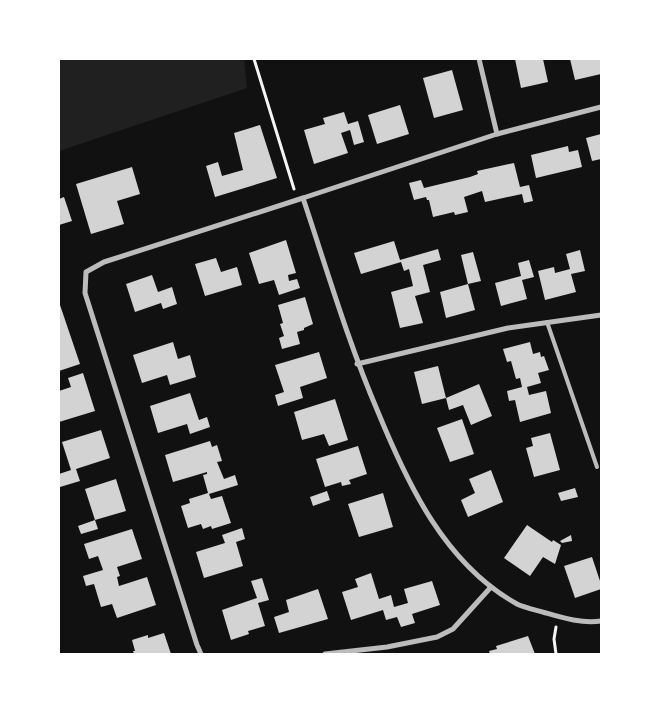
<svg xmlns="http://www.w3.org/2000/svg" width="660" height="713" viewBox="0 0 660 713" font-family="Barlow,sans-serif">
  <rect width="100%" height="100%" fill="#111"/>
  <path fill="#202020" d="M59 59H244L247 88 59 151Z"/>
  <g fill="#d3d3d3">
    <path d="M515 59H543L548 82 521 88Z"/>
    <path d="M570 59H601V74L575 80Z"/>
    <path d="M452 70 463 110 434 118 423 78Z"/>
    <path d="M400 105 409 134 377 144 368 115Z"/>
    <path d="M344 112 348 124 358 121 364 142 354 145 350 130 341 133 348 153 314 164 304 130 325 124 323 118Z"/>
    <path d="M260 125 277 178 215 197 206 166 218 162 222 176 243 170 234 133Z"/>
    <path d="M601 134V159L592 161 586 138Z"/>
    <path d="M568 146 569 152 578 150 582 167 536 178 531 155Z"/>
    <path d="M514 163 520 187 529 185 533 201 524 203 522 194 485 202 482 191 464 197 468 212 455 215 454 212 433 217 429 200H427L426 197 414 200 409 183 421 180 424 188 470 177 478 174 477 171Z"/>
    <path d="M132 167 140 194 117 201 124 224 91 234 76 184Z"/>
    <path d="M64 197 72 221 59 225V199Z"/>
    <path d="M286 240 296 273 288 275 289 281 297 279 300 288 279 295 274 280 259 284 249 253Z"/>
    <path d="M394 241 400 260 438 249 441 260 423 265 430 292 415 296 423 323 400 328 391 292 413 286 409 269 404 271 401 262 361 274 354 253Z"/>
    <path d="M580 250 585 271 571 274 576 292 545 300 538 271 554 267 555 273 570 269 566 254Z"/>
    <path d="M473 252 481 281 468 284 461 255Z"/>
    <path d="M216 258 221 272 237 267 242 285 205 296 195 264Z"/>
    <path d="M529 260 534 277 522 280 527 299 501 306 495 283 521 276 518 263Z"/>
    <path d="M152 275 158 292 172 287 177 304 163 309 161 303 135 312 126 284Z"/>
    <path d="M468 284 475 310 446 318 440 292Z"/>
    <path d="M305 297 313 324 304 328V330L297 332 300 344 282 349 279 338 284 336 280 324 283 323 278 305Z"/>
    <path d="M59 302 80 364 59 371Z"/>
    <path d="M173 342 178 359 190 355 196 377 170 385 167 375 142 383 133 355Z"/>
    <path d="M530 342 533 354 540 352 541 357 544 356 549 370 538 373 541 383 527 387 529 395 546 391 551 413 520 422 515 400 509 401 507 391 522 387 520 378 516 379 511 361 507 362 503 349Z"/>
    <path d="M319 352 327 378 300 387 303 398 278 406 275 395 284 392 275 365Z"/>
    <path d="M438 366 446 398 422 404 414 372Z"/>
    <path d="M83 373 95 411 59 422V391L71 387 68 378Z"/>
    <path d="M479 384 492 416 471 425 463 405 449 410 446 398Z"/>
    <path d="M190 393 199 420 207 417 210 427 190 434 187 424 158 433 150 406Z"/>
    <path d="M335 399 348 440 329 446 324 434 302 440 294 412Z"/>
    <path d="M462 419 474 454 450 462 437 428Z"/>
    <path d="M101 430 110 458 76 469 80 481 60 487 59 474 71 470 62 442Z"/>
    <path d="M550 433 560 470 534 477 526 448 533 446 531 438Z"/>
    <path d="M210 441 212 447 217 445 222 461 217 462 224 479 235 475 238 485 209 494 211 499 222 496 231 523 212 529 211 526 203 529 201 524 188 528 181 506 190 503 189 499 208 493 203 475 207 474V472L173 482 165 455Z"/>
    <path d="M358 446 367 474 349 480 351 484 342 486 341 482 325 487 316 459Z"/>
    <path d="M491 470 503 502 468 517 461 500 475 493 469 479Z"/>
    <path d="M116 479 126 511 95 520 98 529 81 534 78 526 95 520 85 489Z"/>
    <path d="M575 488 578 497 561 501 558 493Z"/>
    <path d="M327 491 330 500 313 506 310 497Z"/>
    <path d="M383 493 393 527 359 537 348 504Z"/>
    <path d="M527 525 552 542 553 540 561 545 555 564 543 557 530 576 504 558Z"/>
    <path d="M242 528 245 539 236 542 243 566 204 578 196 552 225 543 222 535Z"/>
    <path d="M132 529 142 559 117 567 120 576 117 577 119 586 147 577 156 605 117 618 112 604 101 607 94 584 86 586 83 576 103 570 98 556 89 559 84 544Z"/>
    <path d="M571 535 572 541 562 543 560 541Z"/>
    <path d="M592 557 601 584V589L575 598 564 566Z"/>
    <path d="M371 573 379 599 391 595 394 607 408 603 404 589 432 581 440 605 412 614 415 623 401 627 397 617 386 620 383 610 351 620 342 592 358 587 355 579Z"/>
    <path d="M262 578 269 600 258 603 265 626 248 631 249 634 231 640 222 610 257 598 251 581Z"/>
    <path d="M318 589 328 619 279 633 274 617 289 612 286 600Z"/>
    <path d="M164 633 171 654H134L133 651H135L132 640 148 635V638Z"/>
    <path d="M528 636 535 654H490L489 651 497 649 496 646Z"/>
  </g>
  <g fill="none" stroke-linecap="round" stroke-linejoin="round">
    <g stroke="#f5f5f5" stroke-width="3">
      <path d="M254 59 294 189"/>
      <path d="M556 654 554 639 556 627"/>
    </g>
    <path stroke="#bcbcbc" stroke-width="4" d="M547 322 597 467"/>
    <g stroke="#bcbcbc" stroke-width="5">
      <path d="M479 59 497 134"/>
      <path d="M601 107 497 134 303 198C327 270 348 342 378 412 408 485 445 564 517 604 525 608 536 610 546 613 563 618 583 624 601 621"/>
      <path d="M357 364 508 328 601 315"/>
      <path d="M201 654 197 645 85 293 86 272 104 262 303 198"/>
      <path d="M325 654 387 647 437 637 453 629 491 587"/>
    </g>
  </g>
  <rect width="660" height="713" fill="none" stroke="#ffffff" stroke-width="120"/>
</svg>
